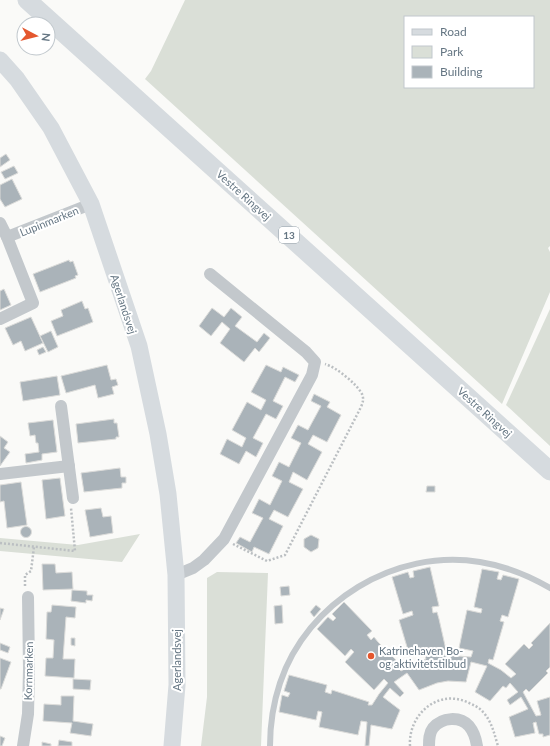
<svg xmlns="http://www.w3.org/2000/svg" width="550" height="746" viewBox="0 0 550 746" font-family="Lato,sans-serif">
  <rect width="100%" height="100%" fill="#fafaf8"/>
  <g fill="#dadfd7" fill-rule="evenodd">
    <path d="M185 0H550V246L548 248 550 252V292L502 404 145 79 151 71ZM405 17H533V87H405Z"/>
    <path d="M550 309V446L506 405Z"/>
    <path d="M140 534 122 562 0 551V538L78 545Z"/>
    <path d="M217 572 268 573 261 746H201L207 697V578Z"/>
  </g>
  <g fill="#aab3b9" stroke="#dcdcda">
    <path d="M6 154 10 160 0 167V158Z"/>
    <path d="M14 166 18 173 5 179 1 172Z"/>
    <path d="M12 179 22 199 5 207 0 199V185Z"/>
    <path d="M69 260 70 262 73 261 78 275 75 276 76 278 40 292 33 274Z"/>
    <path d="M4 289 11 305 0 310V291Z"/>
    <path d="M82 301 85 309 88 308 93 322 57 336 51 321 63 316 61 310Z"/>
    <path d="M212 308 224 317 231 308 242 317 235 326 257 342 264 333 270 338 259 352 255 348 244 362 220 343 230 329 222 322 211 336 199 326Z"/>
    <path d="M31 317 43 343 25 351 21 341 13 345 5 328Z"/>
    <path d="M51 331 58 347 48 352 40 336Z"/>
    <path d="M43 347 46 352 39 355 37 350Z"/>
    <path d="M107 365 111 380 116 379 118 385 112 387 114 394 98 398 95 385 66 393 61 376Z"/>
    <path d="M266 365 281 372 283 367 299 375 295 382 285 377 273 401 283 406 276 419 266 414 253 438 263 443 256 457 246 451 239 464 220 454 227 439 242 447 246 438 232 430 247 402 261 410 266 400 251 392Z"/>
    <path d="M57 376 60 395 23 401 20 382Z"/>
    <path d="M314 394 330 402 327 407 341 415 327 442 313 435 308 444 322 452 307 480 293 472 289 482 303 489 288 517 274 510 269 519 283 526 269 554 254 547 252 552 236 543 240 537 250 542 263 518 252 513 259 499 270 505 282 481 272 476 279 462 289 467 301 443 291 438 298 425 308 430 321 406 311 401Z"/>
    <path d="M114 419V423H117L119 437H116V439L78 443 76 424Z"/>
    <path d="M53 420 57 452 42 454V460L26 463 25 454 39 452 38 443H36L35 435 30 436 28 423Z"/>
    <path d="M0 436 8 442 4 448 10 452 0 466Z"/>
    <path d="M120 468 121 477H126V483H122V488L84 492 81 473Z"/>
    <path d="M60 478 65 516 46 519 42 480Z"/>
    <path d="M21 482 27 525 7 528 4 501 0 502V485Z"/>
    <path d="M427 486H435V492H426Z"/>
    <path d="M101 508 103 517 111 516 113 533 90 537 85 510Z"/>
    <circle cx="26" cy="532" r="5.5"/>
    <path d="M311 535 319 539 318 548 311 552 304 547V539Z"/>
    <path d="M42 564H55L56 573 72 572 73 589 43 590Z"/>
    <path d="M430 567 439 606 432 607 433 613 437 612 439 619 446 650 443 651 444 655 471 657 473 651 459 648 467 610 481 613 482 609 474 607 482 569 499 572 497 579 501 580 503 575 519 579 508 617 502 615 500 621 504 622 502 629 493 660 489 659 488 663 501 670 511 678 516 674 505 664 524 644 529 649 533 645 531 643 550 623V667L546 671 548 673 529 692 526 689 523 692 536 716 541 715 537 701 550 697V735L543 737V734H539L536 722 533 723 535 733 515 737 509 717 528 709 521 697 510 705 507 700 518 692 510 683 506 688 503 686 490 701 475 692 487 666 471 662 466 682 448 681 437 683 419 690 407 673 394 682 404 693 400 697 390 688 383 697 400 710 392 729 371 725 369 746H365L367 722 361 721 358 735 319 727 322 712 318 711 316 720 279 712 282 695 288 697 290 693 284 691 289 675 327 685 325 692 331 694 332 690 369 702 368 705H372L379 694 388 683 384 679 374 690 345 662 354 652 351 649 345 656 317 629 328 617 333 621 336 618 332 614 344 602 372 631 367 635 371 640 374 637 378 642 401 665 398 668 401 671 410 666 426 659 424 653 410 657 399 620 413 615 412 611 403 614 392 577 408 572 410 578 414 577 413 571Z"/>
    <path d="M289 586 290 595 281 596 280 587Z"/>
    <path d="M72 590 87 591V595H93L92 601 86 600V603L71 601Z"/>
    <path d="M52 605 76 607 75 618 66 617 63 659H75L74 678 45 676 46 658H53L54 640 46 639 47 612H51Z"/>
    <path d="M282 605 283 623 275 624 274 606Z"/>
    <path d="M316 605 321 609 314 617 310 612Z"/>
    <path d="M0 608 4 609 0 620Z"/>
    <path d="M71 638H75V646L71 645Z"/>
    <path d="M0 643 10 647 8 653 0 650Z"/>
    <path d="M0 658 11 662 1 689H0Z"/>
    <path d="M73 679 91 680 90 690 73 689Z"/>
    <path d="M61 696H74L73 721 93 724 91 736 70 733 72 723 43 721 44 704 61 705Z"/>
    <path d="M0 736 5 738 2 746H0Z"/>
    <path d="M59 740 72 742V746H58Z"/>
    <path d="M42 742 51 744V746H42Z"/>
  </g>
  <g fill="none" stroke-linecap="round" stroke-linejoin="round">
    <g stroke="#bbbfc2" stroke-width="2.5" stroke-dasharray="2 2" stroke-linecap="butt">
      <path d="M0 543 75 551 71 508"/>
      <path d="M233 544 267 561 285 555 361 407C363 402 364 399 362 394 357 384 336 367 325 364"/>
      <path d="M25 586V575L31 571 34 547"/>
      <path d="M410 746C408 715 437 689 467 702 473 705 479 707 483 712 492 722 494 733 498 746"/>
    </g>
    <path stroke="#c3c8cc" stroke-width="6" d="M270 746C270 725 273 704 280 683 307 602 395 548 480 562 505 566 528 575 550 588"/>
    <g stroke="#c3c8cc" stroke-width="12">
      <path d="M0 223 7 237 33 303 0 319"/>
      <path d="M7 237 91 204"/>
      <path d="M61 406 73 498"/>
      <path d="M0 474 69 466"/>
      <path d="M176 575 193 568 204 560 224 539 312 375 315 362 306 352 210 274"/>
      <path d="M23 746 28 714 29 669 28 597"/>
      <path d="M429 746C429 740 429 733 433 728 442 717 460 716 469 726 474 732 476 739 477 746"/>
    </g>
    <path stroke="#d6dbdf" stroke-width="17" d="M0 60 17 79 51 128 91 204 139 346 158 434 168 494 176 575 177 685 172 746"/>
    <path stroke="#d6dbdf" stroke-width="19" d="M27 0 550 471"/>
  </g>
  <circle fill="#e4572e" stroke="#fff" stroke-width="1.5" cx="371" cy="656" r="4"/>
  <g text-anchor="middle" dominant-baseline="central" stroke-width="4" stroke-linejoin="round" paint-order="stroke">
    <rect fill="#fff" stroke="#939fa8" stroke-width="1" x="279" y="227" width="20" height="16" rx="3"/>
    <g font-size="10" font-weight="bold" fill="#657683">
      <text x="289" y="235">13</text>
    </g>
    <g font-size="11" fill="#657683" stroke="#fff">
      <text transform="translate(244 195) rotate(42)">Vestre Ringvej</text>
      <text transform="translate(49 221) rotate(-22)">Lupinmarken</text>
      <text transform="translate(124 304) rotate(72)">Agerlandsvej</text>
      <text transform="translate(485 412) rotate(42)">Vestre Ringvej</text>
      <text transform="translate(176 660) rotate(-90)">Agerlandsvej</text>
      <text transform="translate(28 671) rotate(-89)">Kornmarken</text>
    </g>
    <g font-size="11" fill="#657683" stroke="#fff" text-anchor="start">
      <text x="379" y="650">Katrinehaven Bo-<tspan x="379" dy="13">og aktivitetstilbud</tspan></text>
    </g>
  </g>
  <rect x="404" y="16" width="130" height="72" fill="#ffffff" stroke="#c1c8cd"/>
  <rect x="412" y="29" width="20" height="6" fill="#d6dbdf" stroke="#c1c8cd"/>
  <text x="440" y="36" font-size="12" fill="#657683">Road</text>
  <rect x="412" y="46" width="20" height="12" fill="#dadfd7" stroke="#c1c8cd"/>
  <text x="440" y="56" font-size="12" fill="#657683">Park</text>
  <rect x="412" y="66" width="20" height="12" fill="#aab3b9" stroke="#c1c8cd"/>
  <text x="440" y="76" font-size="12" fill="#657683">Building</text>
  <g transform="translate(36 36) rotate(97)"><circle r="19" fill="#ffffff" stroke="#c1c8cd"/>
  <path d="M0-3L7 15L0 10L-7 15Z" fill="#e4572e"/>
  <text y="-6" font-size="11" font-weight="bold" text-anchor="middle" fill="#657683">N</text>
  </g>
</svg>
